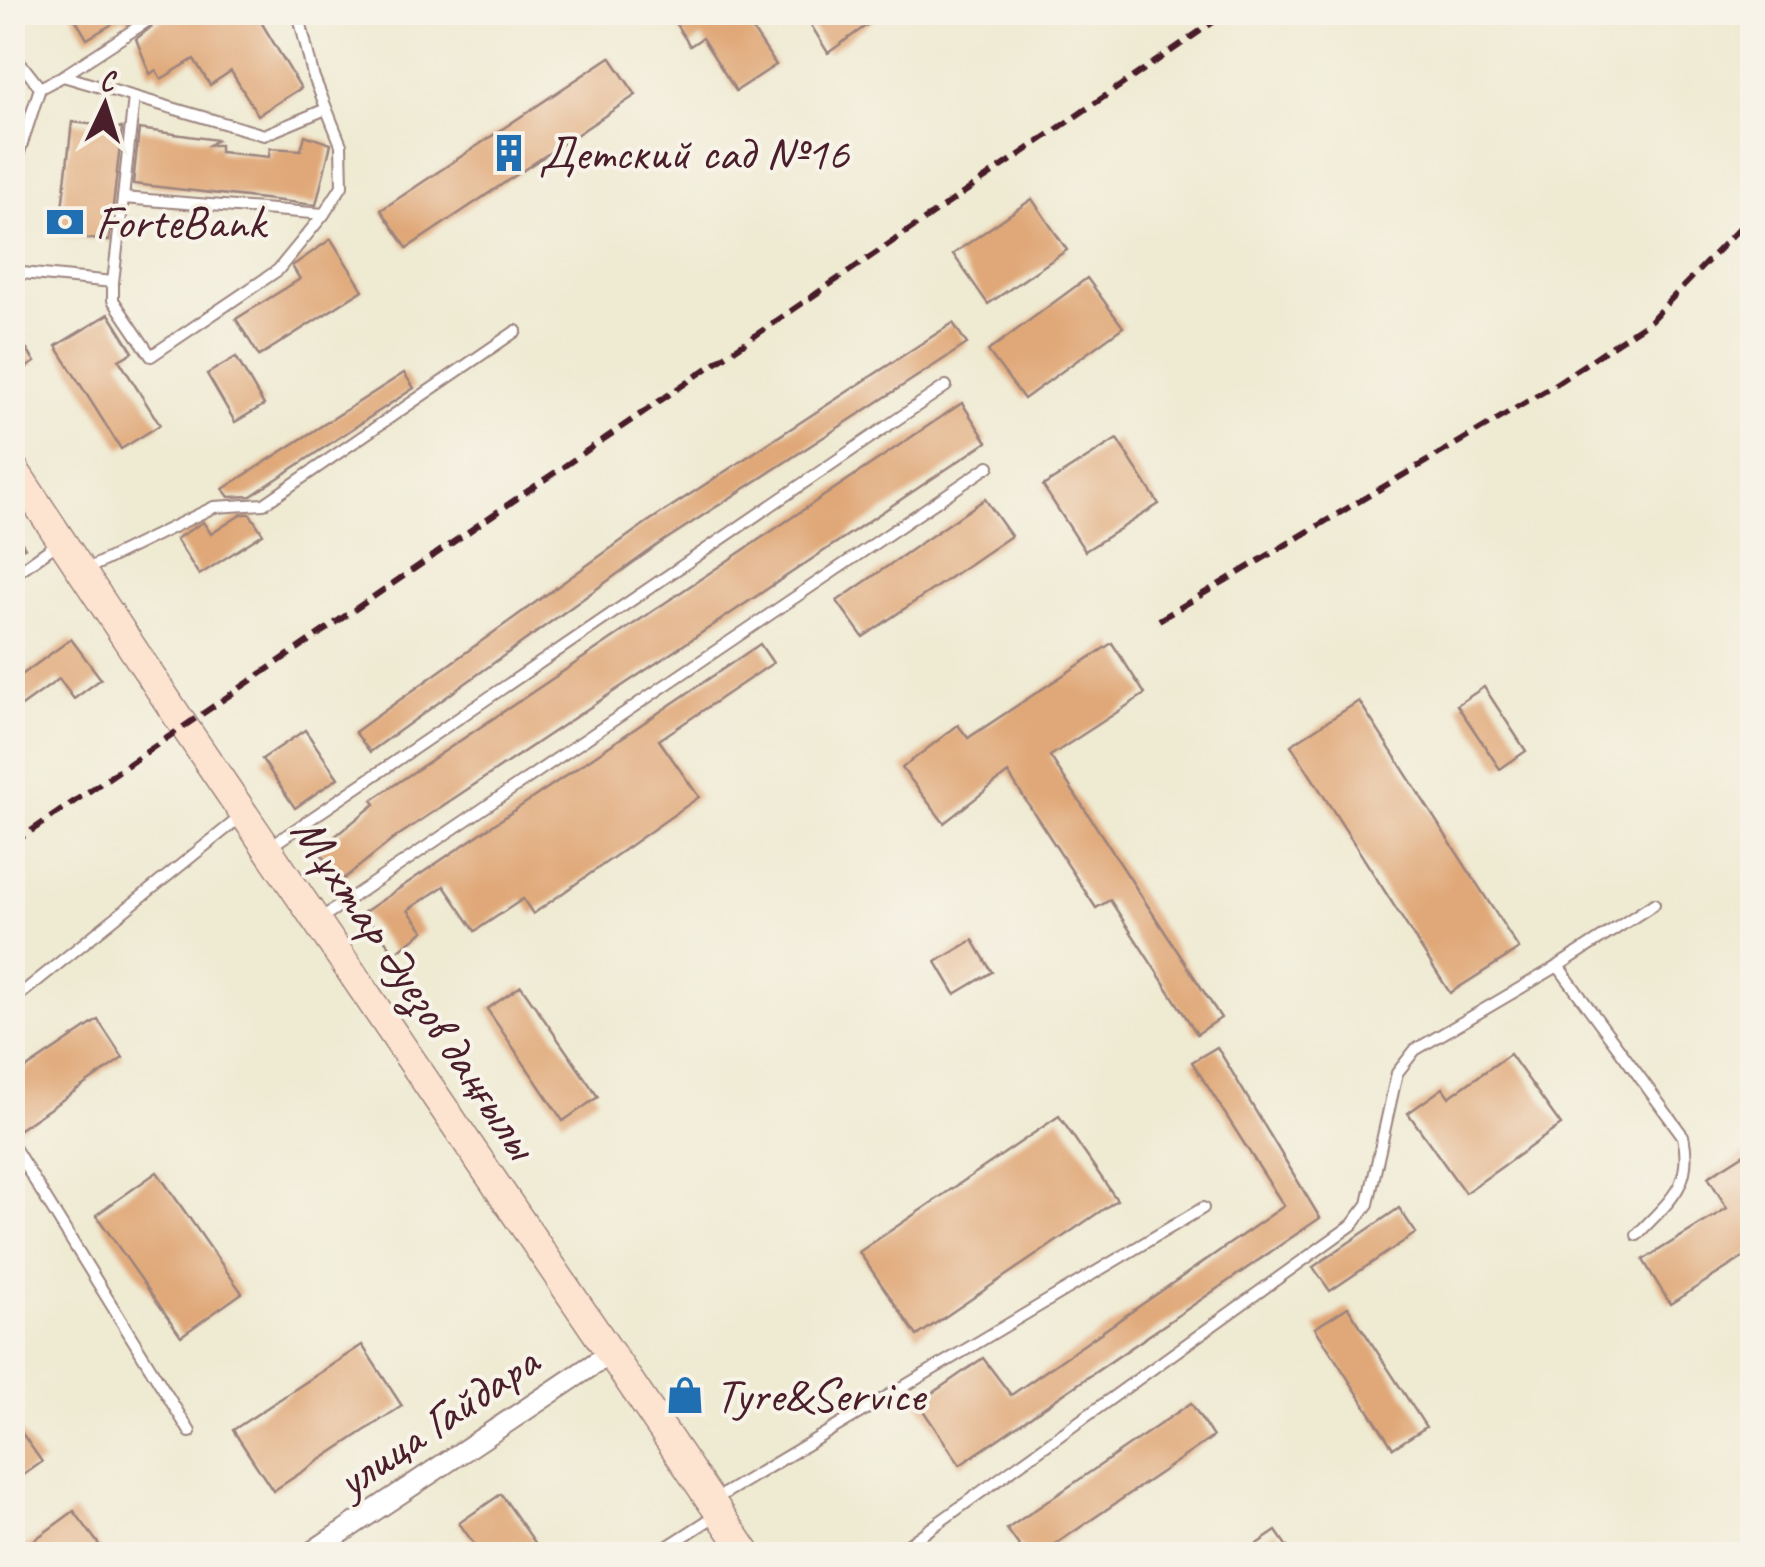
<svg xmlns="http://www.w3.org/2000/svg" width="1765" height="1567" viewBox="0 0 1765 1567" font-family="Caveat,sans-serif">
  <rect width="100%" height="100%" fill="#f7f3e8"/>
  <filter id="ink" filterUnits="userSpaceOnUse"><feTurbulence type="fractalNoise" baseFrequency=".01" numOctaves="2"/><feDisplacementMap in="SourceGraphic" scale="20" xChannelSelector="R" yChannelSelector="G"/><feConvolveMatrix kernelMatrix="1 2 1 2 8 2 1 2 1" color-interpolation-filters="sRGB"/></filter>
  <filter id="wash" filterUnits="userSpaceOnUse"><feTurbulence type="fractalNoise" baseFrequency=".0048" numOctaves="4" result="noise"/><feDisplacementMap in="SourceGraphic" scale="40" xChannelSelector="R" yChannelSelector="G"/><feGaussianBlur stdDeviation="2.25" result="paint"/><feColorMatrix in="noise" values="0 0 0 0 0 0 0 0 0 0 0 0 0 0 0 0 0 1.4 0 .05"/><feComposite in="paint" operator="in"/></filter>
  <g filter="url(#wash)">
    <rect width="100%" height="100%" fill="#efead2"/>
    <g id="blocks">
      <g fill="#e0a878">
        <path d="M71 12H144L127 24 124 17 87 39Z"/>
        <path d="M170 12H255L301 88 258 115 231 71 210 85 194 59 161 79 156 70 150 74 136 39Z"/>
        <path d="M668 12H741L776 65 736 91 702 38 690 46Z"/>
        <path d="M803 12H885L828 53Z"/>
        <path d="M610 57 636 95 407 248 381 210Z"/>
        <path d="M72 122 122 128 109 241 59 235Z"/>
        <path d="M139 129 217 140 209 145H220V152L269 157 270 148 301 150 305 135 331 144 316 205 133 184Z"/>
        <path d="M1032 199 1067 250 988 304 953 254Z"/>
        <path d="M331 239 363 290 259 356 236 319 300 279 292 266Z"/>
        <path d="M1087 278 1123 327 1024 399 988 351Z"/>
        <path d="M109 314 133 352 119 360 160 425 121 449 56 346Z"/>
        <path d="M953 323 967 344 659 544 370 752 355 732 646 523Z"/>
        <path d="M12 327 35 362 12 376Z"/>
        <path d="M236 357 264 405 235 422 207 374Z"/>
        <path d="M404 373 414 388 251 496 229 497 223 489Z"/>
        <path d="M962 403 987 442 396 837 342 880 318 850 375 804 372 800Z"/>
        <path d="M1117 439 1159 504 1085 551 1043 486Z"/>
        <path d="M985 499 1011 536 863 637 837 601Z"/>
        <path d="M242 514H250L263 534 199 575 176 539 203 522 211 534Z"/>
        <path d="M71 639 101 679 74 699 59 679 12 713V682Z"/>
        <path d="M1112 643 1145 694 1050 756 1221 1018 1197 1034 1110 900 1096 908 1008 773 944 823 902 768 958 725 968 738Z"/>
        <path d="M760 644 773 663 659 740 699 797 533 914 523 899 475 931 444 886 408 910 424 931 395 953 363 913Z"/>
        <path d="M1484 687 1526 751 1500 769 1457 705Z"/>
        <path d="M1359 701 1519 949 1450 993 1291 745Z"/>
        <path d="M305 730 338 778 295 808 262 759Z"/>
        <path d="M973 940 992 972 955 994 936 962Z"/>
        <path d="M521 986 598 1097 563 1121 487 1009Z"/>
        <path d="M98 1020 123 1058 20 1129 12 1118V1078Z"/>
        <path d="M1217 1047 1320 1218 960 1465 918 1403 983 1358 1011 1395 1284 1206 1192 1062Z"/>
        <path d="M1510 1054 1561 1125 1465 1193 1408 1113 1443 1088 1449 1097Z"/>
        <path d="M1059 1116 1117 1200 917 1336 859 1252Z"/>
        <path d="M1752 1149V1252L1670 1304 1643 1260 1727 1208 1708 1177Z"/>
        <path d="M157 1172 242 1293 181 1336 96 1215Z"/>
        <path d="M1399 1208 1416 1233 1330 1291 1313 1267Z"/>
        <path d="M1348 1307 1426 1427 1393 1448 1315 1328Z"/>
        <path d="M362 1345 402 1406 273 1491 233 1430Z"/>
        <path d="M1191 1403 1213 1437 1041 1554H1025L1007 1529Z"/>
        <path d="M12 1419 42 1462 12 1483Z"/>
        <path d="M501 1494 543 1554H481L459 1523Z"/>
        <path d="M74 1511 106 1554H15Z"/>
        <path d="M1276 1531 1292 1554H1242Z"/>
      </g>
    </g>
  </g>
  <g filter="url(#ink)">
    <use href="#blocks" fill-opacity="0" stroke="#9c847e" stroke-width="2.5"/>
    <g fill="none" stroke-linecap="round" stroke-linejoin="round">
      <g stroke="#9c847e" stroke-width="14">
        <g id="lane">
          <path d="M12 52 40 88"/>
          <path d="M63 76 161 12"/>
          <path d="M12 174 40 88 63 76 264 135 326 109"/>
          <path d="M123 198 134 97"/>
          <path d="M12 272 113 282 123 198 324 214 342 186 341 145 313 75 298 12"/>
          <path d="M113 282V300L151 356 278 270 324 214"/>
          <path d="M83 571 214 507 264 504 516 331"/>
          <path d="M12 576 61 541"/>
          <path d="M268 848 946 386"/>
          <path d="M317 921 989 466"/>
          <path d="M1558 966 1683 1136C1694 1186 1669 1200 1637 1235"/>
          <path d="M12 1001 243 815"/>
          <path d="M12 1144 190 1432"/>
          <path d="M712 1501 1203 1208"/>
          <path d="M656 1554 718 1514"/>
          <path d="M895 1554 1352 1225 1368 1204 1397 1073 1415 1050 1558 966 1654 904"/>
        </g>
      </g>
      <g stroke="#9c847e" stroke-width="24">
        <path id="street" d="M309 1554 609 1354"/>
      </g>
      <g stroke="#9c847e" stroke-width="31">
        <path id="secondary" d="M12 466 184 726 747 1554"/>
      </g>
      <g stroke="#9c847e" stroke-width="4" stroke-dasharray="8 8" stroke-linecap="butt">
        <path d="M12 529 25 549"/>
        <path d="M1737 1554 1752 1546"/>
      </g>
      <use href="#lane" stroke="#fff" stroke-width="10"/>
      <use href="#street" stroke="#fff" stroke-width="20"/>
      <use href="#secondary" stroke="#fde4d1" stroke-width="28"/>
      <g stroke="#4a1f2b" stroke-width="6" stroke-dasharray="15 8" stroke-linecap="butt">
        <path d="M1159 620 1545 391 1651 320 1752 215"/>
        <path d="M12 844 1228 12"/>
      </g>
    </g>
  </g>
  <defs>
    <g id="building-bare" transform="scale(3)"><path d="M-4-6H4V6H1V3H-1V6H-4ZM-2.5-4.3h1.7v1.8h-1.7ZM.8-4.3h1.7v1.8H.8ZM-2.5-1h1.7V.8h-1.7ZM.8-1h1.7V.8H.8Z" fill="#1f6fb2" stroke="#f7f3e8" stroke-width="2.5" paint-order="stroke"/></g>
    <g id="bank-bare" transform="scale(3)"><path d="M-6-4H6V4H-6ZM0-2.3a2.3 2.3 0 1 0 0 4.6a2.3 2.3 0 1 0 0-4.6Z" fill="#1f6fb2" stroke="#f7f3e8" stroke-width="2.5" paint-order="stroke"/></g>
    <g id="shop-bare" transform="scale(3)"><path d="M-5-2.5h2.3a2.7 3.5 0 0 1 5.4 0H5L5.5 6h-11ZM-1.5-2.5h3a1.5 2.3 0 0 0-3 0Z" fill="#1f6fb2" stroke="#f7f3e8" stroke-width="2.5" paint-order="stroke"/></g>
  </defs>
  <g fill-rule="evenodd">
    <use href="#building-bare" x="509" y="153"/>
    <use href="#bank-bare" x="65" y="222"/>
    <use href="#shop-bare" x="685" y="1395"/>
  </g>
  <g text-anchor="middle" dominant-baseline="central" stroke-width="8" stroke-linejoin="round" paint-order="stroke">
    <g font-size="48" fill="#4a1f2b" stroke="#f7f3e8" text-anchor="start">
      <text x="539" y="153">Детский сад №16</text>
      <text x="95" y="222">ForteBank</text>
      <text x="715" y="1395">Tyre&amp;Service</text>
    </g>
    <g font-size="48" fill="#4a1f2b" stroke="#f7f3e8">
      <text transform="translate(415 987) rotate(56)">Мұхтар Әуезов даңғылы</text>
      <text transform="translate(437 1421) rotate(-34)">улица Гайдара</text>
    </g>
  </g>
  <rect width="1765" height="1567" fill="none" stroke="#f7f3e8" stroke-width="50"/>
  <g transform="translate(105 105) rotate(4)" stroke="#f7f3e8" stroke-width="8" paint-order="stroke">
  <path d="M0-8L18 38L0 25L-18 38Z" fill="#4a1f2b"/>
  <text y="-15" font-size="28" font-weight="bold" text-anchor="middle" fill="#4a1f2b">С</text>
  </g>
</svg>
